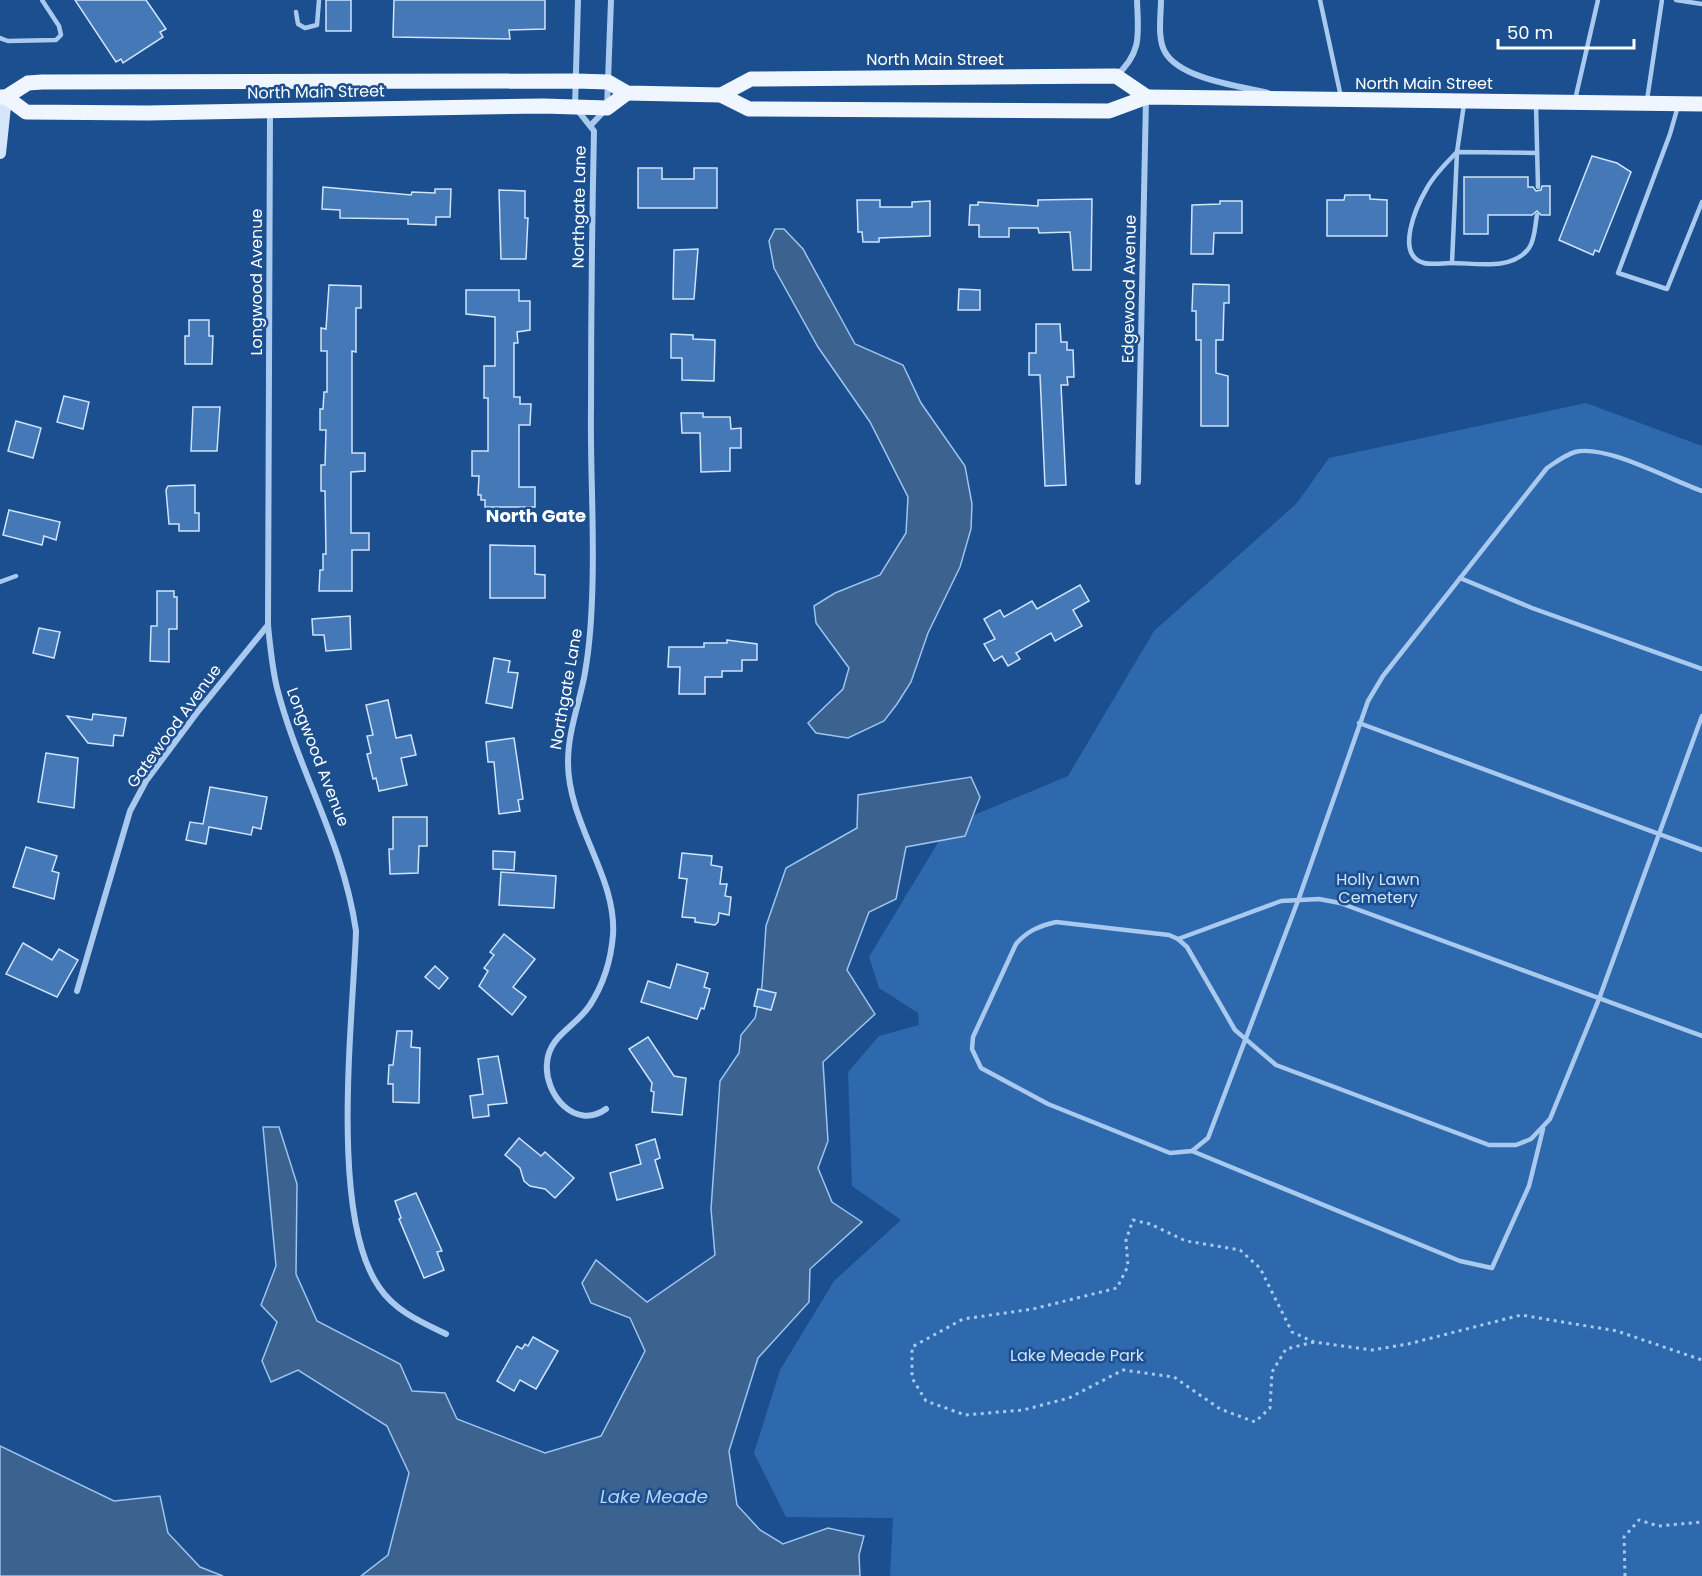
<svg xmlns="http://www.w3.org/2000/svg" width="1702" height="1576" viewBox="0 0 1702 1576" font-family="Poppins,sans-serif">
  <rect width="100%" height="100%" fill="#1b4f8f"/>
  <path fill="#2e69ad" d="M1586 403 1702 446V1576H890L893 1518 786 1517 754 1453 780 1370 834 1281 901 1220 852 1186 848 1072 879 1036 919 1025 918 1013 879 988 869 957 948 826 1068 776 1154 631 1297 503 1329 458Z"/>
  <g fill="#3c6290" stroke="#9cc4f0" stroke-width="1.5">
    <path d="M775 229H784L803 249 855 344 903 365 921 403 965 466 972 504 971 529 960 567 928 633 911 682 897 704 884 721 848 738 816 733 808 723 843 689 849 668 816 623 814 606 835 593 880 575 906 533 908 497 870 422 818 347 774 268 769 241Z"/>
    <path d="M971 777 980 797 965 836 906 847 896 899 869 912 847 970 875 1014 823 1062 828 1141 818 1168 832 1202 862 1222 810 1269 809 1302 758 1358 729 1451 737 1505 760 1530 783 1544 828 1528 864 1536 859 1555 860 1576H361L388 1555 409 1473 387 1426 298 1370 271 1382 262 1361 277 1322 261 1305 276 1266 263 1127H279L297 1184 296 1274 317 1321 400 1364 412 1391 445 1393 457 1419 545 1453 601 1436 645 1351 630 1318 591 1303 582 1283 596 1260 647 1302 715 1255 711 1209 720 1081 739 1053 741 1035 755 1018 762 986 766 926 786 868 857 828 858 795Z"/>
    <path d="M0 1446 114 1501 160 1496 168 1533 200 1567 223 1576H0Z"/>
  </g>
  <g fill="#4478b7" stroke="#cfe3fa" stroke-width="1.5">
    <path d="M75 0H146L166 29 160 32 163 37 123 63 121 59 116 62Z"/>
    <rect x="326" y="0" width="25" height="31"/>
    <path d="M394 0H545V29L509 30 510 39 393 37Z"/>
    <path d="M1592 156 1617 163 1631 172 1599 252 1595 250 1593 255 1559 240Z"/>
    <path d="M638 168H662V179H694V168H717V208H638Z"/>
    <path d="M1464 177H1528V187H1533L1536 191 1541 190 1542 186H1550V215H1541L1537 211 1532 215H1488V234H1464Z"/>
    <path d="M323 187 411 195 412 192 435 193V189H451L450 217H436V225L408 224V219L340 218V210L322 209Z"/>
    <path d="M499 190 525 191V218H528L526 259H501Z"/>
    <path d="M1345 195H1370V199L1387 200V236H1327V200H1344Z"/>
    <path d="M1092 199 1091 270H1073L1070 232 1039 233 1038 228H1009V237H979V225H969L970 205H978V202L1038 206V200Z"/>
    <path d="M857 200H880V207H912V202L930 201V236L879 238V242H863L862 232H858Z"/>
    <path d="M1220 201H1242V233H1214L1213 254H1191L1192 205 1220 204Z"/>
    <path d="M698 249 694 299H673L674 250Z"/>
    <path d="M1193 284 1229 285V303H1224L1223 340H1216V373L1228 376V426H1201V340H1196V311H1192Z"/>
    <path d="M329 285 361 286V308H356V352L352 351V453H365V471L351 472V533H369V550H352V591H319L320 570H323V554H326L325 491H321V465H325L326 430H320V409H323L324 392H327V351H321V328L326 329Z"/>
    <path d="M959 289 980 290V310H958Z"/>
    <path d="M466 290H519V301H530V330L517 332 518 343H514V397H520V404H531L530 425H519V487H535V507H485V500H481V495H478L479 476H472V451H488V398H484V366H495V317L466 314Z"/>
    <path d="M189 320H209V336H213L212 364H185V336H189Z"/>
    <path d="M1036 324H1060L1061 342H1067V350H1073L1074 377H1067L1068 385H1061L1066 485 1045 486 1040 375H1029V353H1036Z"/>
    <path d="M671 334 693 335V339L715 340 714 381 682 380V358H671Z"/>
    <path d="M64 396 89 402 83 429 57 422Z"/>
    <path d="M193 407H220L217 451H191Z"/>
    <path d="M681 413H703V417H730L731 429 741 428V448H730V471L701 472 700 433H682Z"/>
    <path d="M16 421 41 428 33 458 8 451Z"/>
    <path d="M195 485V513H199V531H179V524H169L166 490 168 486Z"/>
    <path d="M9 510 60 522 56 540 44 536 42 545 3 535Z"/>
    <path d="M490 545 535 546V574L545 575V598H490Z"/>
    <path d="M1080 585 1089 601 1073 610 1082 626 1055 641 1051 633 1016 653 1020 659 1008 666 1002 656 994 661 984 644 995 639 984 619 1000 610 1004 617 1032 601 1037 609Z"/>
    <path d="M157 591H174V597H177V629H169V662L150 661 151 626H157Z"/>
    <path d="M350 616 351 649 326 651 324 635H313L312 619Z"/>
    <path d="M39 628 60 632 54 658 33 653Z"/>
    <path d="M727 640 757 644V660H742V671H722V677H705V694H679L680 667H668L669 647H704V643H727Z"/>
    <path d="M494 658 510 661 508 672 518 673 512 708 486 703Z"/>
    <path d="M388 700 396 738 411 735 416 755 401 758 407 785 379 791 376 778 373 779 367 754 371 753 367 736 373 735 366 705Z"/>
    <path d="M93 714 126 718 123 736 114 735 113 746 88 743 67 716 92 720Z"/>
    <path d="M514 738 523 799 518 800 520 811 499 814 494 762H488L486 742Z"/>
    <path d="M46 753 78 758 74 808 38 802Z"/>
    <path d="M210 787 267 797 261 829 253 827 251 835 209 827 206 844 186 840 190 822 203 824Z"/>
    <path d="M393 817H427V846H419L418 873 390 874 389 849H393Z"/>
    <path d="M26 847 57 856 52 871 59 873 54 899 13 887Z"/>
    <path d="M493 851 515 852 514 870 493 869Z"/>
    <path d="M682 853 712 856 711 865 722 867 720 884H727L725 896 731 897 729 915 719 913 718 922 715 925 695 922V918L682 917 687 879 679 878Z"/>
    <path d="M501 872 556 876 554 908 499 905Z"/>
    <path d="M504 934 535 959 513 987 526 997 512 1015 479 986 488 971 484 968 494 955 490 952Z"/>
    <path d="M23 943 52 960 59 949 78 960 57 997 6 974Z"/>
    <path d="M677 964 708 973 704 987 710 989 704 1009 701 1008 697 1019 641 1002 648 981 670 988Z"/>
    <path d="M435 966 448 978 439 989 425 977Z"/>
    <path d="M758 989 776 993 771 1010 754 1006Z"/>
    <path d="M397 1031H412L411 1047 420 1048 419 1103 393 1102V1084H388L389 1065H393Z"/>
    <path d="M648 1037 674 1076 686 1078 682 1115 652 1112 654 1092 651 1091 652 1083 629 1049Z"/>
    <path d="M498 1056 507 1103 488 1105 489 1116 473 1118 470 1096 483 1094 478 1059Z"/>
    <path d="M519 1138 541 1156 545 1152 574 1178 555 1198 545 1189 530 1186 524 1181 520 1168 505 1155Z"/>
    <path d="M655 1139 660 1158 655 1160 663 1188 617 1200 610 1173 641 1164 636 1145Z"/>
    <path d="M416 1193 442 1251 437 1252 444 1270 424 1278 399 1219 401 1218 395 1201Z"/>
    <path d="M533 1337 558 1351 536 1389 520 1380 514 1391 497 1381 517 1346 522 1349 525 1344 528 1346Z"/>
  </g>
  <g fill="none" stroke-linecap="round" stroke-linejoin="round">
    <g stroke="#a9c9ee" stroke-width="3" stroke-dasharray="3 4.5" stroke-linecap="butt">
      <path d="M1314 1342 1286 1349 1272 1372 1270 1408 1255 1422 1220 1409 1174 1377 1123 1370 1069 1398 1023 1410 965 1415 926 1401 912 1378V1347L963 1319 1033 1309 1117 1288 1128 1266 1126 1240 1133 1220 1150 1224 1186 1241 1240 1250 1260 1268 1292 1332 1314 1342 1372 1350 1408 1344 1521 1315 1617 1331 1702 1360"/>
      <path d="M1625 1576 1624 1537 1639 1520 1658 1526 1702 1522"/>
    </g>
    <g stroke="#a9c9ee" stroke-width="4.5">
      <path d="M1320 0 1341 97"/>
      <path d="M1676 0 1702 4"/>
      <path d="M296 12 298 24 305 28 317 25 319 0"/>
      <path d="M0 38 8 41 56 40 61 35 59 26 42 0"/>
      <path d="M1575 100 1598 0"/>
      <path d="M1647 100 1662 0"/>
      <path d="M1464 104 1457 152 1452 263C1476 263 1513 271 1529 248 1535 240 1535 225 1537 215"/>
      <path d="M1536 105 1538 187"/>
      <path d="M1678 106 1670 134 1618 273 1667 289 1702 202"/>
      <path d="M1452 263C1444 263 1431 265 1424 263 1394 255 1417 205 1427 188 1434 175 1446 163 1457 152L1537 153"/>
      <path d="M1702 491C1670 480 1606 444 1575 452 1565 455 1556 462 1547 468L1383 676 1368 701 1299 898 1208 1138 1192 1151 1170 1153 1048 1104 981 1068 972 1049 973 1037 1016 944C1027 931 1039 926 1056 922L1169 935 1178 939 1187 947 1235 1030 1276 1065 1489 1145H1516L1531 1139 1550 1119 1599 999 1702 716"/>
      <path d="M1460 578 1532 608 1702 669"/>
      <path d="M0 582 16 576"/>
      <path d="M1359 723 1702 850"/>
      <path d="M1178 939 1281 901 1319 899 1340 903 1702 1036"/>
      <path d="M1192 1151 1460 1261 1492 1268 1529 1186 1543 1129"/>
    </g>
    <g stroke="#a9c9ee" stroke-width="6">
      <path d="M578 0 575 107 594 131C592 223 591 316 591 408 590 471 595 536 592 599 591 626 589 652 584 678 578 707 568 733 568 762 568 824 617 877 613 935 611 959 603 985 590 1005 576 1027 549 1035 547 1063 544 1094 575 1131 606 1109"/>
      <path d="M1161 0C1161 15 1157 38 1165 52 1180 79 1240 86 1268 93"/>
      <path d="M1116 76C1143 52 1138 33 1137 0"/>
      <path d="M270 112 268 625C270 646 272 667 277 688 299 773 343 841 356 931 353 1020 329 1215 379 1287 395 1311 421 1322 446 1334"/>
      <path d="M591 125 607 108 611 0"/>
      <path d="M1138 482 1146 99"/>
      <path d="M77 991 130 811 146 781 199 710 268 625"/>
    </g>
    <path stroke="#d6e6fa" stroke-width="12" d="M0 153 6 97"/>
    <g stroke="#f0f6ff" stroke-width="15">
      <path d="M721 95 751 79 1116 76 1147 97"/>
      <path d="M0 97H6L26 112 147 113 543 106 607 108 627 93"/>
      <path d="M6 97 28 83 42 82 576 81 608 82 627 93 721 95 749 109 1109 111 1147 97 1702 104"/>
    </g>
  </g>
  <g text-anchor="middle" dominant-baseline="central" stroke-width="5" stroke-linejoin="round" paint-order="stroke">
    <g font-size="16" fill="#fff" stroke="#1b4f8f">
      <text x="935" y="59">North Main Street</text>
      <text x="1424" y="83">North Main Street</text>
      <text transform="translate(316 92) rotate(-1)">North Main Street</text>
      <text transform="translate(579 207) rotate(-89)">Northgate Lane</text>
      <text transform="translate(256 282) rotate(-90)">Longwood Avenue</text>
      <text transform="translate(1129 289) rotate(-89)">Edgewood Avenue</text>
      <text transform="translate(566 689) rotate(-80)">Northgate Lane</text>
      <text transform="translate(174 726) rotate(-54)">Gatewood Avenue</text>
      <text transform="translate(318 757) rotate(69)">Longwood Avenue</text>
    </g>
    <g font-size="16" fill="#cfe3fa" stroke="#1b4f8f">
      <text x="1378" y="879">Holly Lawn<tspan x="1378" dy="18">Cemetery</tspan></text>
      <text x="1077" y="1355">Lake Meade Park</text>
    </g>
    <g font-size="18" font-weight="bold" fill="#fff" stroke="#1b4f8f">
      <text x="536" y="515">North Gate</text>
    </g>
    <g font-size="18" font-style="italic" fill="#b5d3f5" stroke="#1b4f8f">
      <text x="654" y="1496">Lake Meade</text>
    </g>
  </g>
  <path d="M1498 39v9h136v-9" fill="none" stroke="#ffffff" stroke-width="3"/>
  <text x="1507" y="39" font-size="18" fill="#ffffff" stroke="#1b4f8f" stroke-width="4.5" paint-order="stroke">50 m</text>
</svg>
